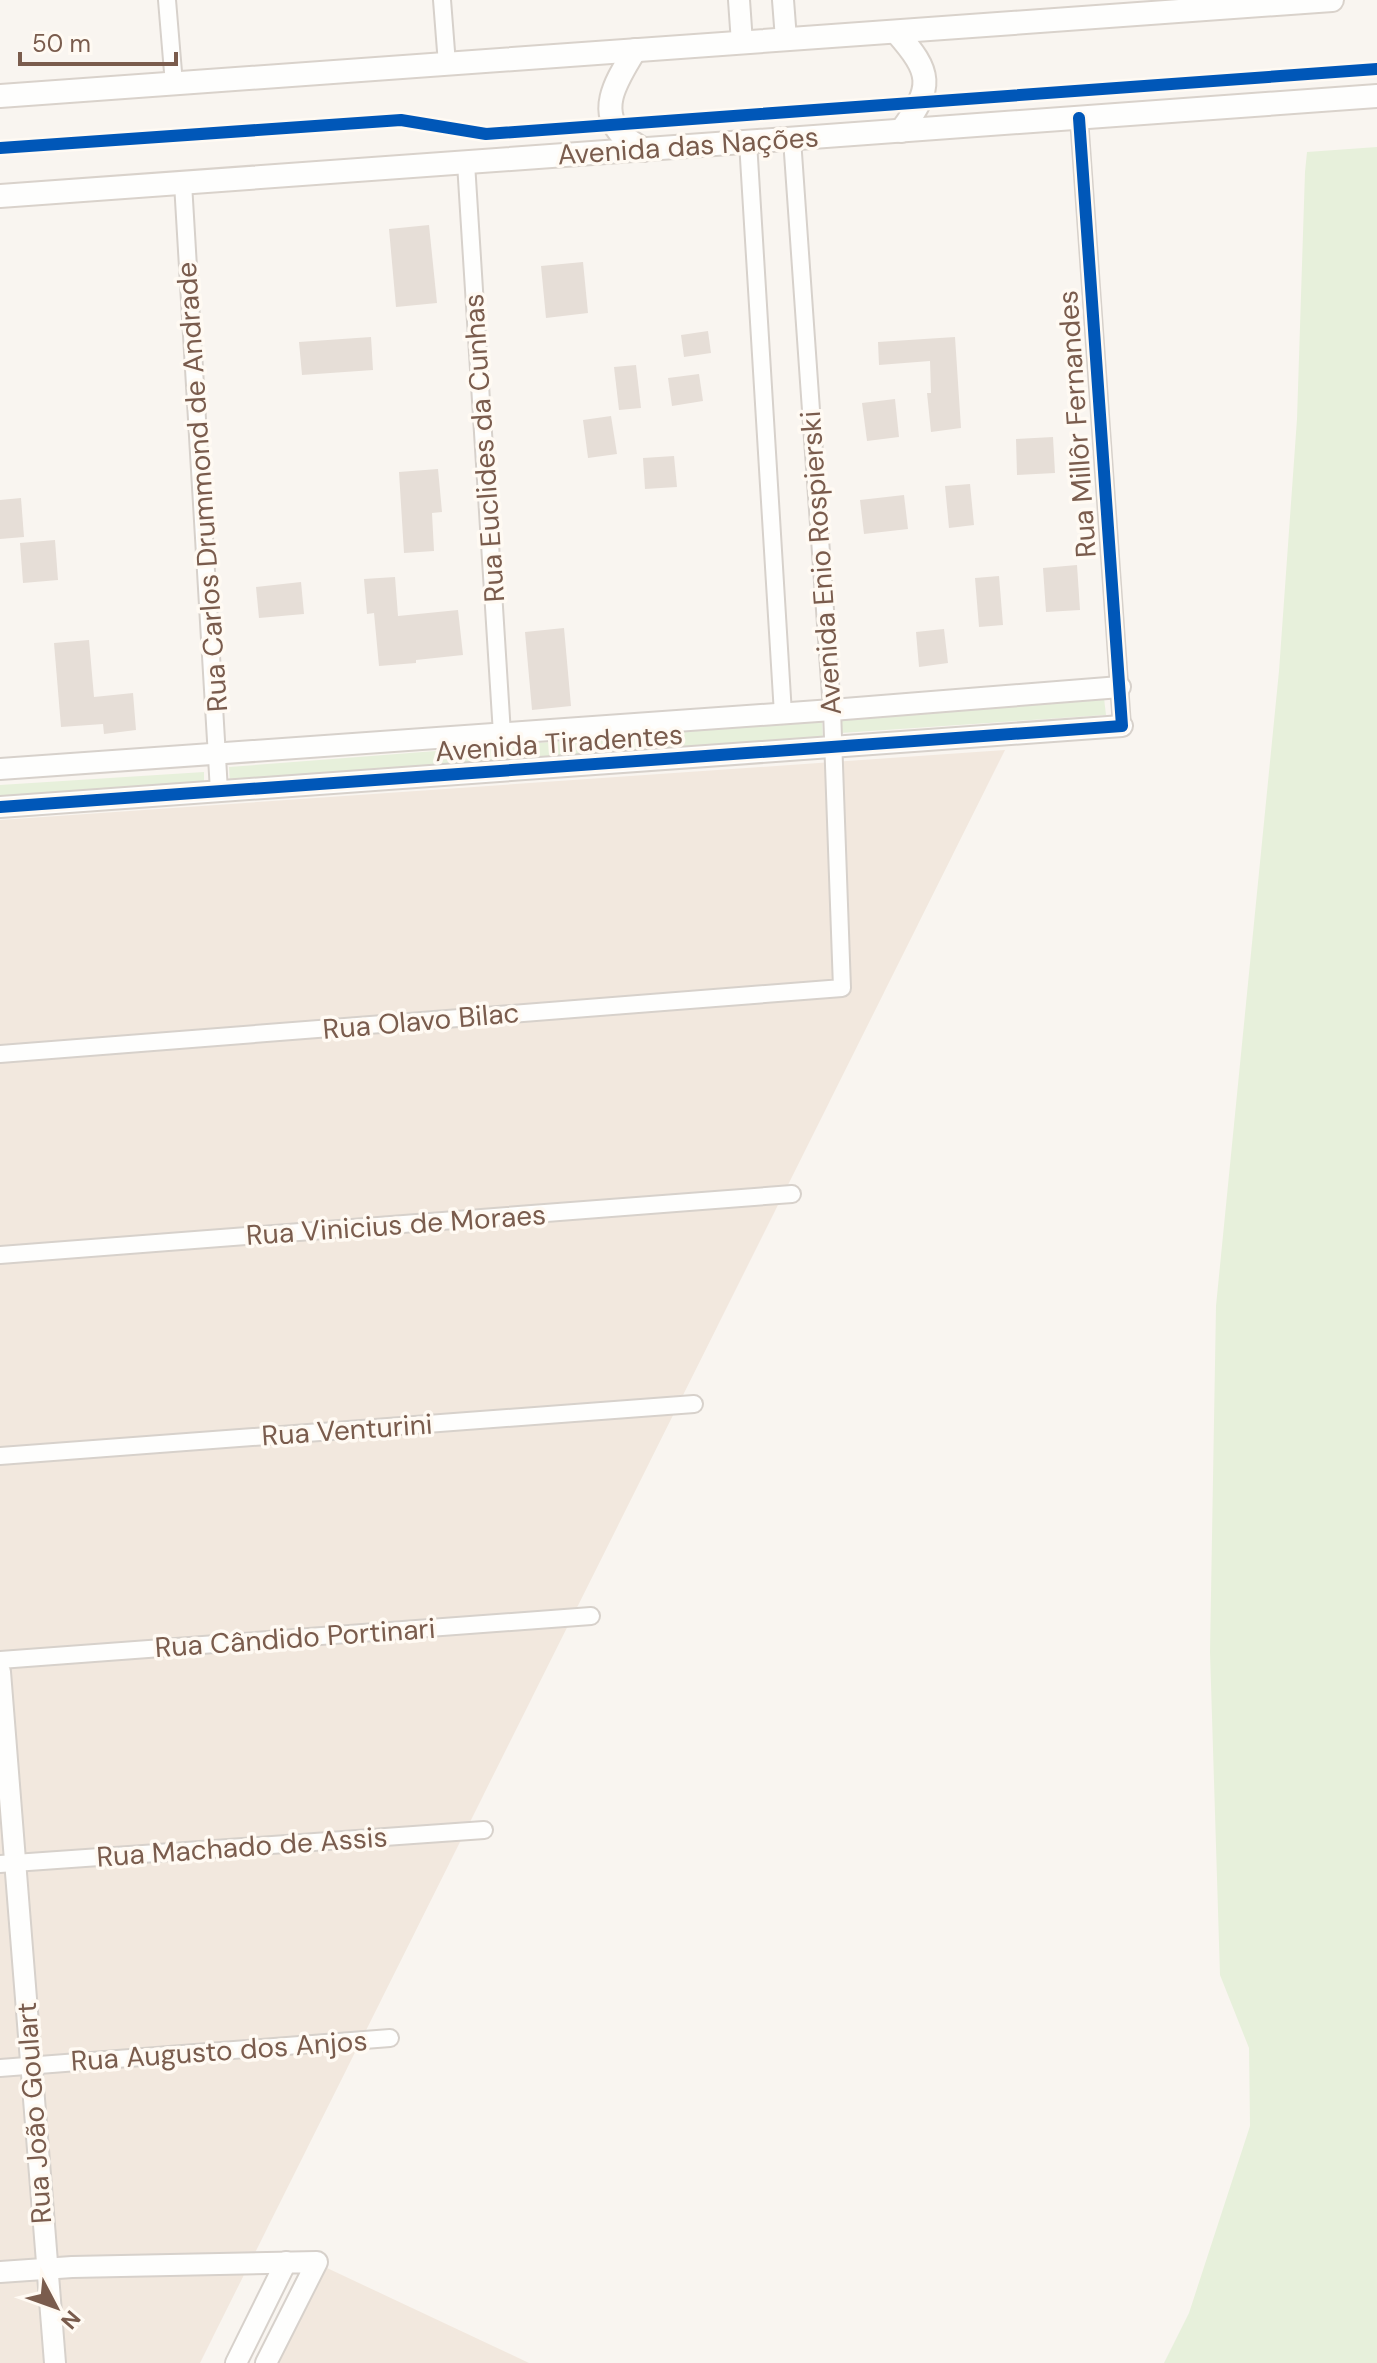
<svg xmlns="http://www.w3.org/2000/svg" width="1377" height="2363" viewBox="0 0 1377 2363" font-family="'DM Sans',sans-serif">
  <rect width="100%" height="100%" fill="#f9f5f0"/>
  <g fill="#f2e8de">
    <path d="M1005 750 200 2363H0V820Z"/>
    <path d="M327 2268 529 2363H278Z"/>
  </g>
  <g fill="#e7f0db">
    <path d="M1377 147V2363H1164L1189 2313 1250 2126 1249 2048 1220 1975 1210 1652 1216 1306 1279 671 1297 419 1305 172 1307 152Z"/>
    <path d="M1104 698 1106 715 841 733 840 719Z"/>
    <path d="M822 721 823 739 230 785 229 767Z"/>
    <path d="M204 772V788L0 802V785Z"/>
  </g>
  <g fill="#e6ded7">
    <path d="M429 225 437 303 396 307 389 229Z"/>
    <path d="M583 262 588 313 546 318 541 266Z"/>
    <path d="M708 331 711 353 684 357 681 335Z"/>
    <path d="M371 337 373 370 302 375 299 342Z"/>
    <path d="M955 337 961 428 931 432 927 393H931L930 361 879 365 878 342Z"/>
    <path d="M636 365 641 408 619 410 614 367Z"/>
    <path d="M699 374 703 401 672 406 668 378Z"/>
    <path d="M895 399 899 437 867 441 862 403Z"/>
    <path d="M611 416 617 454 588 458 583 420Z"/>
    <path d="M1053 437 1055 473 1017 475 1016 439Z"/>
    <path d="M674 456 677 487 645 489 643 458Z"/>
    <path d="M438 469 442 512 432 513 434 551 404 553 399 472Z"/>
    <path d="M970 484 974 525 949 528 945 486Z"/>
    <path d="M904 495 908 529 864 534 860 500Z"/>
    <path d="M21 498 24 537 0 539V500Z"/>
    <path d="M55 540 58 580 23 583 20 543Z"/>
    <path d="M1077 565 1080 610 1046 612 1043 568Z"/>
    <path d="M999 576 1003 625 979 627 975 578Z"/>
    <path d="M395 577 398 616 458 610 463 655 416 660V663L379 666 374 613 367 614 364 579Z"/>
    <path d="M301 582 304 614 259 618 256 587Z"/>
    <path d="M564 628 571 706 532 710 525 632Z"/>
    <path d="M944 629 948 663 919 667 916 632Z"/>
    <path d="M89 640 94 697 133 693 136 730 104 734 103 724 61 727 54 643Z"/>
  </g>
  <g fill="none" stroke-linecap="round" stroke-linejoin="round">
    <g stroke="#d7d1cb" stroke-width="20">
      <g id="minor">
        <path d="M167 0 174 84"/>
        <path d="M442 0 447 64"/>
        <path d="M1079 118 1122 726"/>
        <path d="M748 142 783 714"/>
        <path d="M466 163 502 734"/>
        <path d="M183 183 219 791"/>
        <path d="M0 1054 842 988 832 710 792 139"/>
        <path d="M0 1255 792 1194"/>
        <path d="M0 1456 694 1404"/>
        <path d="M0 1660 591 1616"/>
        <path d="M0 1864 484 1830"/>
        <path d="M0 2068 390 2038"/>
      </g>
    </g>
    <g stroke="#d7d1cb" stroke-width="24">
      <g id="tertiary">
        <path d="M739 0 742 43"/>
        <path d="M783 0 786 39"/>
        <path d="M0 769 832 710 1120 687"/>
        <path d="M0 807 1122 726"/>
        <path d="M0 1672 55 2363"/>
        <path d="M0 2272 72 2267 317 2262 266 2363"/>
        <path d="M236 2363 286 2262"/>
      </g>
    </g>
    <g stroke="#d9d2cb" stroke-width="26">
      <g id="secondary">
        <path d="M896 32C932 73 934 86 901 131"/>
        <path d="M635 50C620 76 595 109 623 136 629 141 637 145 644 150"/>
        <path d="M0 96 1332 0"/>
        <path d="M0 196 1377 96"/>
      </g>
    </g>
    <use href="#minor" stroke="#fefefd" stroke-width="16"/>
    <use href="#tertiary" stroke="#fefefd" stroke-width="20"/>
    <use href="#secondary" stroke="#fefefd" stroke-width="22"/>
    <g stroke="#fffaf3" stroke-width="17">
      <g id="cycleway">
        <path d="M0 148 401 120 486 134 1377 69"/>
        <path d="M0 807 1122 726 1079 118"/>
      </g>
    </g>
    <use href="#cycleway" stroke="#0057b8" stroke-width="12"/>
  </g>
  <g text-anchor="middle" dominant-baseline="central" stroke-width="7" stroke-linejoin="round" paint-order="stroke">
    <g font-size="28" fill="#7a5c4d" stroke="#fffaf3">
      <text transform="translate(688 146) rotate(-4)">Avenida das Nações</text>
      <text transform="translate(1077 424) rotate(-94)">Rua Millôr Fernandes</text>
      <text transform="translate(484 448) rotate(-94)">Rua Euclides da Cunhas</text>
      <text transform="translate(202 487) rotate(-94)">Rua Carlos Drummond de Andrade</text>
      <text transform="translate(821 563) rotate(-94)">Avenida Enio Rospierski</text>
      <text transform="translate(559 743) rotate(-4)">Avenida Tiradentes</text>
      <text transform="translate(421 1021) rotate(-5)">Rua Olavo Bilac</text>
      <text transform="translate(396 1225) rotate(-4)">Rua Vinicius de Moraes</text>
      <text transform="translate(347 1430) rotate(-4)">Rua Venturini</text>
      <text transform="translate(295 1638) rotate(-4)">Rua Cândido Portinari</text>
      <text transform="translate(242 1847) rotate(-4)">Rua Machado de Assis</text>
      <text transform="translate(219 2051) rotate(-4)">Rua Augusto dos Anjos</text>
      <text transform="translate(34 2113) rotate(-94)">Rua João Goulart</text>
    </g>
  </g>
  <g transform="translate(56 2307) rotate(131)" stroke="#fffaf3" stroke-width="6" paint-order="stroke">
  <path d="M0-6L14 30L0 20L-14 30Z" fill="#7a5c4d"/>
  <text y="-12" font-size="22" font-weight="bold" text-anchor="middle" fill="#7a5c4d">N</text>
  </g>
  <path d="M20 52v12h156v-12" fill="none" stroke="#7a5c4d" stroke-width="4"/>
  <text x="32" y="52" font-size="24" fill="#7a5c4d" stroke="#fffaf3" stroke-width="6" paint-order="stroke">50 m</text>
</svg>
